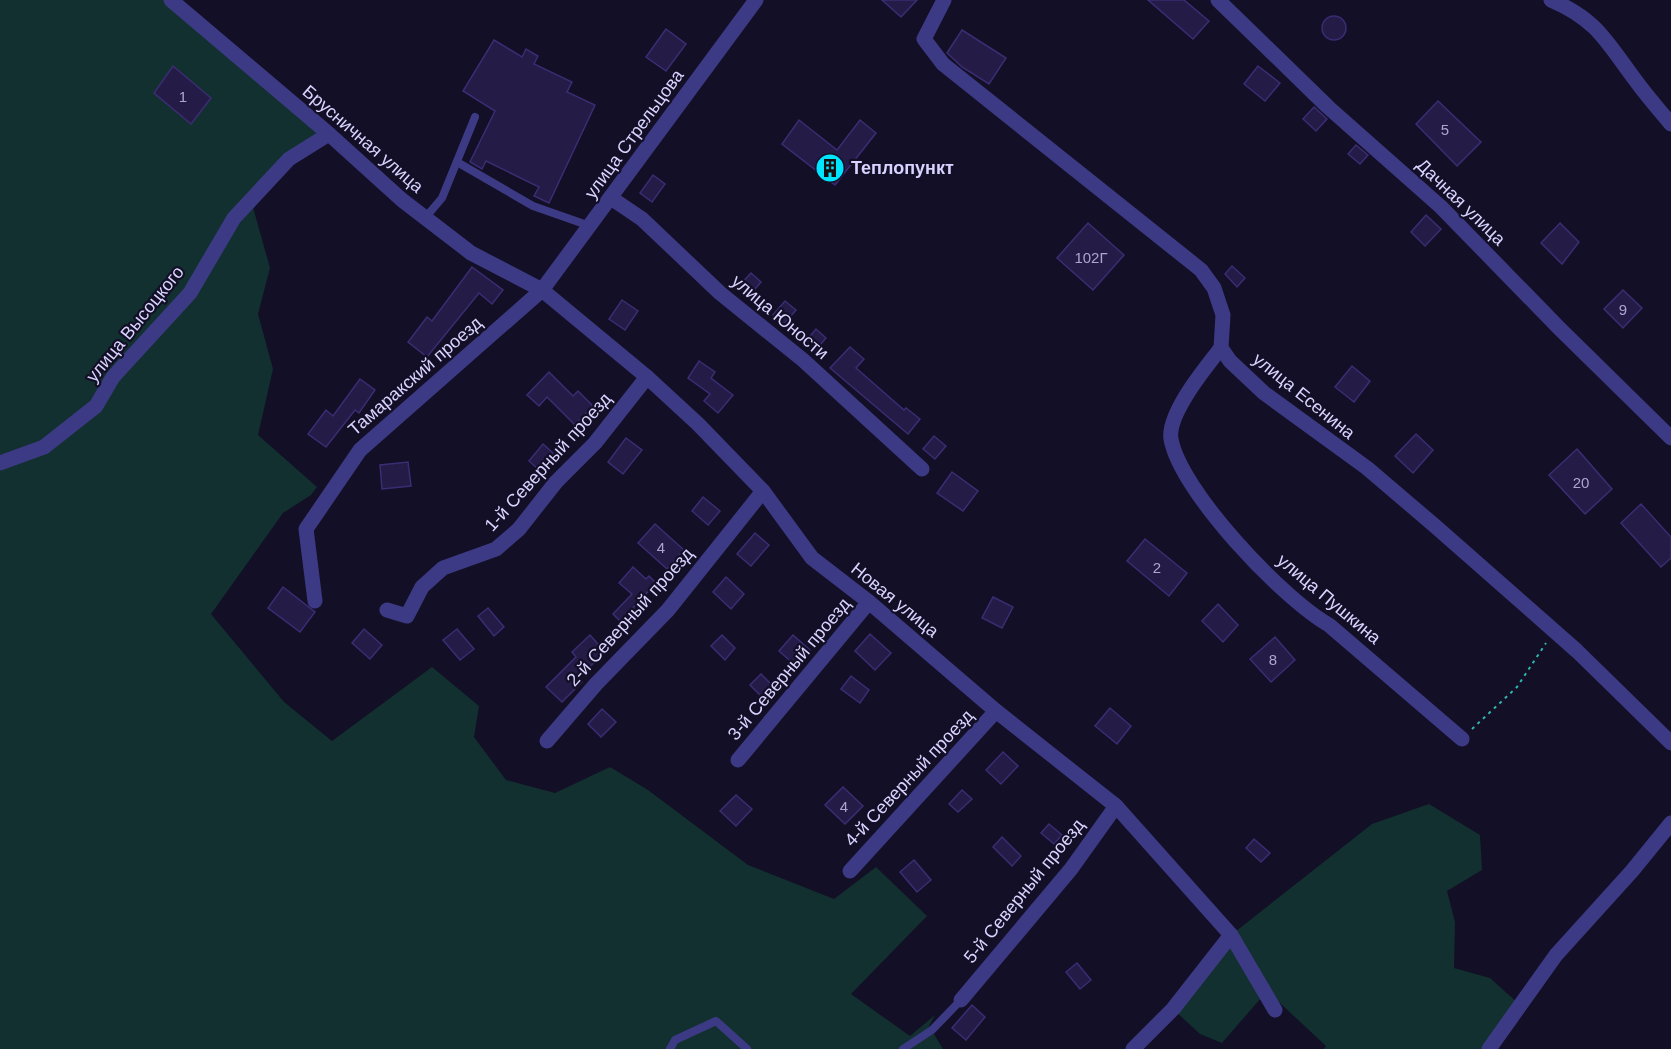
<svg xmlns="http://www.w3.org/2000/svg" width="1671" height="1049" viewBox="0 0 1671 1049" font-family="Helvetica,sans-serif">
  <rect width="100%" height="100%" fill="#130f26"/>
  <g fill="#12302f">
    <path d="M0 0H171L329 134 251 200 270 268 258 314 273 369 258 435 317 487 311 495 283 513 211 614 284 702 332 741 432 667 479 706 474 737 506 780 555 793 610 767 648 790 748 865 834 899 876 867 927 916 851 994 910 1036 935 1015 929 1026 943 1049H0Z"/>
    <path d="M1429 804 1480 835 1482 870 1447 891 1455 922 1454 968 1490 978 1520 1005 1489 1049H1324L1326 1046 1267 991 1222 1043 1200 1034 1173 1009 1231 935 1372 824Z"/>
  </g>
  <g fill="#241b47" stroke="#3b2d73" stroke-width="1.5">
    <path d="M882 0H917L901 17Z"/>
    <path d="M1148 0H1184L1209 21 1193 39Z"/>
    <circle cx="1334" cy="28" r="12"/>
    <path d="M666 29 686 44 666 71 646 57Z"/>
    <path d="M962 30 1006 58 989 84 962 67 947 53Z"/>
    <path d="M494 40 522 57 526 49 538 56 534 64 572 82 567 92 595 105 549 203 534 196 539 187 486 161 482 169 470 162 495 111 463 91Z"/>
    <path d="M173 66 211 98 191 124 154 93Z"/>
    <path d="M1258 66 1280 83 1265 101 1244 84Z"/>
    <path d="M1438 101 1481 142 1457 166 1416 124Z"/>
    <path d="M1314 107 1327 119 1316 131 1303 119Z"/>
    <path d="M799 120 837 150 860 120 876 133 835 185 782 144Z"/>
    <path d="M1356 145 1368 155 1360 164 1348 154Z"/>
    <path d="M653 175 665 184 652 202 640 193Z"/>
    <path d="M1426 215 1441 229 1425 246 1411 232Z"/>
    <path d="M1088 223 1124 255 1093 290 1057 258Z"/>
    <path d="M1560 223 1579 242 1562 264 1541 243Z"/>
    <path d="M1232 266 1245 278 1237 287 1225 274Z"/>
    <path d="M472 267 503 290 492 304 479 293 427 357 408 342 427 317 432 321Z"/>
    <path d="M751 273 761 282 750 295 739 286Z"/>
    <path d="M1623 290 1642 308 1623 328 1604 309Z"/>
    <path d="M622 300 638 311 625 330 609 319Z"/>
    <path d="M785 301 796 310 784 324 773 315Z"/>
    <path d="M816 329 826 338 814 352 804 343Z"/>
    <path d="M850 347 864 359 856 368 904 410 906 408 920 419 908 434 830 368Z"/>
    <path d="M699 361 715 372 711 378 733 395 718 413 704 401 710 394 688 378Z"/>
    <path d="M1352 366 1370 381 1354 402 1335 387Z"/>
    <path d="M549 372 573 396 578 391 593 406 575 425 547 397 539 406 527 395Z"/>
    <path d="M360 379 375 390 359 413 355 410 326 447 308 434 326 410 333 416Z"/>
    <path d="M1416 434 1433 450 1413 473 1395 456Z"/>
    <path d="M934 436 946 446 935 459 923 449Z"/>
    <path d="M626 438 642 450 623 474 608 462Z"/>
    <path d="M543 444 553 453 539 470 529 461Z"/>
    <path d="M1577 449 1612 489 1585 514 1549 475Z"/>
    <path d="M408 462 411 486 382 489 380 465Z"/>
    <path d="M952 472 978 491 963 511 937 493Z"/>
    <path d="M703 497 720 511 708 525 692 511Z"/>
    <path d="M1641 504 1671 537V558L1661 567 1621 523Z"/>
    <path d="M655 524 684 550 667 569 638 543Z"/>
    <path d="M755 533 769 545 751 566 737 554Z"/>
    <path d="M1145 539 1187 573 1169 596 1127 561Z"/>
    <path d="M633 567 646 579 649 576 656 583 633 608 638 612 625 626 613 614 632 594 619 583Z"/>
    <path d="M726 577 744 594 731 609 713 592Z"/>
    <path d="M283 587 315 612 300 632 268 608Z"/>
    <path d="M993 597 1013 607 1002 628 982 618Z"/>
    <path d="M1218 604 1238 625 1223 642 1202 621Z"/>
    <path d="M488 608 504 627 494 636 478 616Z"/>
    <path d="M364 629 382 645 370 659 352 643Z"/>
    <path d="M457 629 474 649 460 660 443 640Z"/>
    <path d="M870 634 891 653 875 670 855 651Z"/>
    <path d="M590 635 605 652 578 678 582 682 562 702 546 687 576 657 572 652Z"/>
    <path d="M722 635 735 648 725 660 711 646Z"/>
    <path d="M793 635 810 650 796 666 779 651Z"/>
    <path d="M1275 637 1295 660 1271 682 1250 659Z"/>
    <path d="M761 674 775 688 764 699 750 685Z"/>
    <path d="M851 676 869 690 860 703 841 689Z"/>
    <path d="M1110 708 1131 726 1117 744 1095 726Z"/>
    <path d="M602 709 616 722 601 737 588 724Z"/>
    <path d="M1003 752 1018 766 1001 784 986 770Z"/>
    <path d="M843 787 863 806 845 824 825 805Z"/>
    <path d="M962 790 972 799 958 812 949 804Z"/>
    <path d="M736 795 752 809 736 826 720 811Z"/>
    <path d="M1049 824 1062 835 1054 844 1041 833Z"/>
    <path d="M1002 837 1021 856 1012 866 993 847Z"/>
    <path d="M1254 839 1270 853 1261 862 1246 848Z"/>
    <path d="M914 860 931 880 917 892 900 872Z"/>
    <path d="M1077 963 1091 980 1080 989 1066 972Z"/>
    <path d="M972 1005 985 1017 966 1040 952 1028Z"/>
  </g>
  <g fill="none" stroke-linecap="round" stroke-linejoin="round">
    <path stroke="#2fb8b0" stroke-width="2" stroke-dasharray="3 4.5" stroke-linecap="butt" d="M1472 729 1517 687 1546 643"/>
    <g stroke="#3d3a85" stroke-width="8">
      <path d="M457 162 533 206 590 226"/>
      <path d="M425 218 442 198 475 117"/>
      <path d="M670 1049 675 1040 716 1021 747 1049"/>
      <path d="M903 1049 932 1030 961 1000"/>
    </g>
    <g stroke="#3d3a85" stroke-width="15">
      <path d="M171 0 329 134 402 200 471 253 542 290 647 377 698 424 763 491 812 558 869 602 996 711 1116 806 1231 935 1275 1010"/>
      <path d="M944 0 924 39 943 64 1201 270 1214 288 1223 315 1221 348 1230 361 1264 393 1367 468 1435 526 1577 651 1671 743"/>
      <path d="M1218 0 1328 107 1441 207 1560 329 1671 438"/>
      <path d="M1551 0C1598 20 1607 43 1636 81 1647 96 1659 110 1671 124"/>
      <path d="M611 198 642 219 720 293 803 360 922 469"/>
      <path d="M1221 348C1206 367 1167 414 1171 439 1180 491 1283 599 1329 625L1462 739"/>
      <path d="M0 463 44 447 96 406 113 377 190 293 234 218 289 159 329 134"/>
      <path d="M315 601 306 529 360 450 542 290 756 0"/>
      <path d="M387 610 407 616 422 587 443 568 496 549 519 529 556 482 595 443 647 377"/>
      <path d="M547 741 596 684 668 610 763 491"/>
      <path d="M738 760 869 602"/>
      <path d="M850 871 996 711"/>
      <path d="M961 1000 1071 869 1116 806"/>
      <path d="M1133 1049 1173 1009 1231 935"/>
      <path d="M1489 1049 1556 955 1632 871 1671 823"/>
    </g>
  </g>
  <defs>
    <g id="building-disc" transform="scale(1.5)"><circle r="9.5" fill="#00e5ff" stroke="#130f26"/><path d="M-4-6H4V6H1V3H-1V6H-4ZM-2.5-4.3h1.7v1.8h-1.7ZM.8-4.3h1.7v1.8H.8ZM-2.5-1h1.7V.8h-1.7ZM.8-1h1.7V.8H.8Z" fill="#111"/></g>
  </defs>
  <g fill-rule="evenodd">
    <use href="#building-disc" x="830" y="168"/>
  </g>
  <g text-anchor="middle" dominant-baseline="central" stroke-width="4.5" stroke-linejoin="round" paint-order="stroke">
    <g font-size="15" fill="#aca6d1">
      <text x="183" y="96">1</text>
      <text x="1445" y="129">5</text>
      <text x="1091" y="257">102Г</text>
      <text x="1623" y="309">9</text>
      <text x="1581" y="482">20</text>
      <text x="661" y="547">4</text>
      <text x="1157" y="567">2</text>
      <text x="1273" y="659">8</text>
      <text x="844" y="806">4</text>
    </g>
    <g font-size="18" fill="#d9d4ff" stroke="#130f26">
      <text transform="translate(634 134) rotate(-54)">улица Стрельцова</text>
      <text transform="translate(363 139) rotate(41)">Брусничная улица</text>
      <text transform="translate(1461 202) rotate(44)">Дачная улица</text>
      <text transform="translate(780 317) rotate(40)">улица Юности</text>
      <text transform="translate(135 324) rotate(-51)">улица Высоцкого</text>
      <text transform="translate(415 376) rotate(-41)">Тамаракский проезд</text>
      <text transform="translate(1304 396) rotate(39)">улица Есенина</text>
      <text transform="translate(548 462) rotate(-48)">1-й Северный проезд</text>
      <text transform="translate(1329 599) rotate(40)">улица Пушкина</text>
      <text transform="translate(895 600) rotate(39)">Новая улица</text>
      <text transform="translate(630 617) rotate(-48)">2-й Северный проезд</text>
      <text transform="translate(789 669) rotate(-50)">3-й Северный проезд</text>
      <text transform="translate(909 778) rotate(-47)">4-й Северный проезд</text>
      <text transform="translate(1024 891) rotate(-51)">5-й Северный проезд</text>
    </g>
    <g font-size="18" font-weight="bold" fill="#d9d4ff" stroke="#130f26" text-anchor="start">
      <text x="851" y="168">Теплопункт</text>
    </g>
  </g>
</svg>
